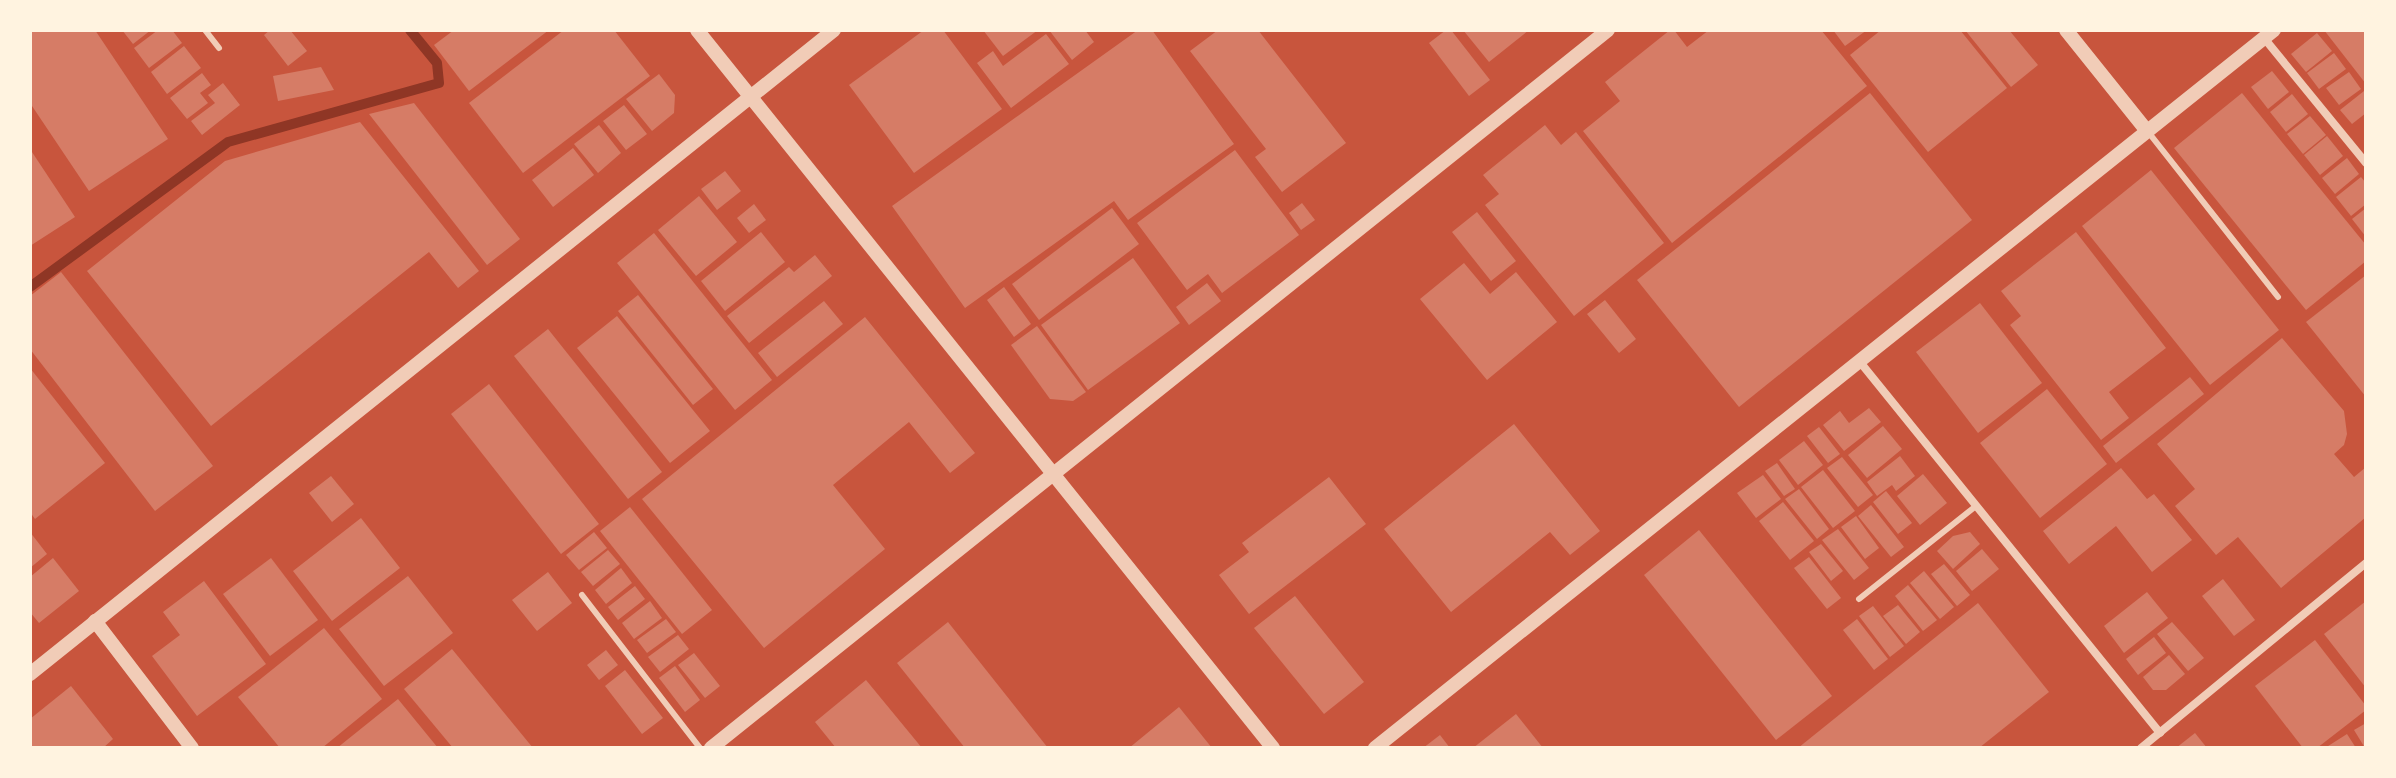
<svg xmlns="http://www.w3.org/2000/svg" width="2396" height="778" viewBox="0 0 2396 778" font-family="'IBM Plex Serif',serif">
  <rect width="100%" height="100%" fill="#c8553d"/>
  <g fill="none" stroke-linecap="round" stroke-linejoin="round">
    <path stroke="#8f3625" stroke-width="10" d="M30 287 228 142 439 83 437 63 410 30"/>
  </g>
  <g fill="#d67c66">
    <path d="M30 30H95L168 139 89 191 30 103Z"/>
    <path d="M122 30H151L133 44Z"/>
    <path d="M158 30H172L182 43 149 68 134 48Z"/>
    <path d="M270 30H290L307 51 288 66 264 35Z"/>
    <path d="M454 30H549L469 91 434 45Z"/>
    <path d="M564 30H614L650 76 523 173 469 103Z"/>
    <path d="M924 30H943L1002 109 914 173 849 85Z"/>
    <path d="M983 30H1038L1003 56Z"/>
    <path d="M1049 30H1085L1094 42 1072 60Z"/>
    <path d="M1138 30H1152L1234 144 1128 220 1114 201 965 308 892 206Z"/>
    <path d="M1218 30H1258L1346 143 1282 192 1255 157 1266 149 1190 51Z"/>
    <path d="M1446 30H1451L1490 80 1469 96 1429 43Z"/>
    <path d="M1463 30H1529L1489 62Z"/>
    <path d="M1670 30H1674L1687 47 1709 30H1821L1867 86 1672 243 1583 131 1620 101 1605 82Z"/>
    <path d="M1833 30H1867L1845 46Z"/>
    <path d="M1881 30H1960L2007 88 1928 152 1850 55Z"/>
    <path d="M1965 30H2009L2038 65 2011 87Z"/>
    <path d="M2324 30H2366V84Z"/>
    <path d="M2317 33 2332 51 2306 72 2291 54Z"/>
    <path d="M1046 34 1069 64 1011 108 977 63 993 51 1003 66Z"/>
    <path d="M184 46 201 68 167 94 151 72Z"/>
    <path d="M2334 53 2346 69 2319 89 2307 73Z"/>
    <path d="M321 67 334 90 278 101 273 76Z"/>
    <path d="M2272 71 2289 92 2268 109 2251 87Z"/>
    <path d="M2349 72 2361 89 2339 105 2326 88Z"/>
    <path d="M202 73 211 85 200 93 208 103 187 119 170 98Z"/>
    <path d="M659 74 675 95 674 113 652 131 626 99Z"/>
    <path d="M223 83 240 105 202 135 191 121 215 103 208 95Z"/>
    <path d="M2364 91 2366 94V113L2352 124 2340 110Z"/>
    <path d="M1870 93 1972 220 1739 407 1637 280Z"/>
    <path d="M2242 93 2366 245V261L2306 310 2174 148Z"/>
    <path d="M2292 94 2308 114 2286 132 2270 112Z"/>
    <path d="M414 103 520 239 487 265 369 114Z"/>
    <path d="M624 105 647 134 626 150 603 121Z"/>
    <path d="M2310 116 2326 135 2303 154 2287 134Z"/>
    <path d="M360 122 479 271 458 288 429 252 211 426 87 271 225 161Z"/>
    <path d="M599 125 621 153 598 173 574 144Z"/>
    <path d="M1545 125 1561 145 1576 132 1664 243 1574 316 1485 205 1499 194 1483 175Z"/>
    <path d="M2327 136 2343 156 2320 175 2304 155Z"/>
    <path d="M573 148 594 175 553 207 532 180Z"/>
    <path d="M30 149 75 217 30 246Z"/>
    <path d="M1235 150 1299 235 1222 293 1208 274 1187 290 1137 223Z"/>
    <path d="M2347 158 2359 174 2335 194 2322 178Z"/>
    <path d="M2151 170 2279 330 2210 385 2082 226Z"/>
    <path d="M725 171 741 191 717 210 701 189Z"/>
    <path d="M2361 177 2366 183V204L2351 216 2336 197Z"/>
    <path d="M699 196 737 242 696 276 658 230Z"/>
    <path d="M1302 203 1315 220 1301 230 1289 213Z"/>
    <path d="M754 204 766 220 749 233 737 218Z"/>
    <path d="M1112 208 1139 244 1039 320 1012 284Z"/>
    <path d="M2366 208V237L2352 219Z"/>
    <path d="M1477 212 1516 261 1491 281 1452 232Z"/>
    <path d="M761 232 785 262 725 311 701 281Z"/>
    <path d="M2076 232 2166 348 2109 392 2129 418 2101 440 2010 325 2021 316 2001 291Z"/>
    <path d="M654 233 772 380 735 410 617 263Z"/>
    <path d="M815 255 832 276 749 343 727 316 789 267 794 272Z"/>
    <path d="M1133 258 1180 323 1088 390 1041 325Z"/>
    <path d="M1464 263 1490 294 1516 272 1557 322 1487 380 1420 299Z"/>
    <path d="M61 272 213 466 155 511 30 349V296Z"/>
    <path d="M2366 275V397L2306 322Z"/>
    <path d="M1207 283 1221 301 1189 325 1176 307Z"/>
    <path d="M1004 287 1031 324 1014 337 987 300Z"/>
    <path d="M638 295 713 389 693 405 618 311Z"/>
    <path d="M1605 300 1636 339 1619 353 1587 314Z"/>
    <path d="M824 301 843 324 777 377 758 353Z"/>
    <path d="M1980 303 2042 383 1978 433 1916 352Z"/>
    <path d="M617 316 710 431 670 463 577 348Z"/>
    <path d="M865 317 975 453 950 473 909 422 833 485 885 549 764 648 642 499Z"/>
    <path d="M1037 326 1086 392 1073 401 1050 399 1011 345Z"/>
    <path d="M548 329 662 472 628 499 514 356Z"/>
    <path d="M2282 338 2344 411 2347 434 2344 445 2334 454 2354 477 2366 467V517L2281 588 2238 537 2216 555 2175 506 2195 489 2157 444Z"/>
    <path d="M30 368 105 463 35 519 30 512Z"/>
    <path d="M2190 377 2204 394 2116 463 2103 446Z"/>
    <path d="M489 384 599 524 561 554 451 414Z"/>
    <path d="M2047 389 2107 464 2040 518 1980 443Z"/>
    <path d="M1869 408 1881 422 1844 451 1823 425 1840 411 1849 423Z"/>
    <path d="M1514 424 1600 531 1570 555 1550 532 1451 612 1384 529Z"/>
    <path d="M1883 426 1902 449 1867 478 1848 455Z"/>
    <path d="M1819 427 1840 454 1828 463 1807 436Z"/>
    <path d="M1804 441 1823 465 1798 485 1779 460Z"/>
    <path d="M1900 456 1915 476 1896 491 1892 485 1877 496 1867 482Z"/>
    <path d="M1842 457 1873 495 1858 507 1827 468Z"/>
    <path d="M1777 463 1795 489 1784 496 1765 471Z"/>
    <path d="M2121 468 2147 499 2154 494 2192 540 2152 572 2116 526 2069 564 2043 531Z"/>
    <path d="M1823 470 1855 511 1833 528 1801 487Z"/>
    <path d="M1923 474 1947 503 1920 525 1897 496Z"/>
    <path d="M1763 475 1781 499 1756 518 1737 493Z"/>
    <path d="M331 476 354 504 332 522 309 493Z"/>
    <path d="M1329 477 1366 524 1249 614 1219 575 1249 552 1242 543Z"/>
    <path d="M1799 489 1829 529 1817 539 1785 499Z"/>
    <path d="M1886 491 1912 523 1898 534 1873 502Z"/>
    <path d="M1783 502 1814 541 1790 560 1759 521Z"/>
    <path d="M1871 505 1904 547 1891 557 1858 516Z"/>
    <path d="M630 507 712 610 682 634 600 531Z"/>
    <path d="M1856 516 1879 548 1865 559 1841 527Z"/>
    <path d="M361 518 400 568 332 621 293 571Z"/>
    <path d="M1838 529 1869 568 1854 580 1822 540Z"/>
    <path d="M1699 530 1832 696 1776 740 1644 575Z"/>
    <path d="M30 532 47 554 30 568Z"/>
    <path d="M594 532 607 548 579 570 566 555Z"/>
    <path d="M1970 532 1980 544 1953 569 1937 551 1953 536Z"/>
    <path d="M1821 544 1843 571 1831 581 1809 552Z"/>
    <path d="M1982 549 1999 569 1972 591 1956 571Z"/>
    <path d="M608 550 620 564 593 586 581 572Z"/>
    <path d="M1809 557 1841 598 1827 609 1794 568Z"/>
    <path d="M53 558 79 591 39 623 30 612V577Z"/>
    <path d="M271 558 318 620 270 656 223 594Z"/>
    <path d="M1944 564 1970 595 1957 606 1931 574Z"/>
    <path d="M621 568 632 583 606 604 595 590Z"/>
    <path d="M1924 571 1954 607 1940 619 1910 583Z"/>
    <path d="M548 572 572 603 537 631 512 600Z"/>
    <path d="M408 576 453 633 384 686 339 629Z"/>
    <path d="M2223 579 2255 620 2234 636 2202 596Z"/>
    <path d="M204 581 266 664 197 716 152 656 180 635 163 612Z"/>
    <path d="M1908 585 1937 620 1923 631 1895 596Z"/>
    <path d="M635 586 645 599 618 620 608 607Z"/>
    <path d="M2147 592 2168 618 2124 653 2104 626Z"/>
    <path d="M1295 596 1364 682 1324 714 1254 628Z"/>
    <path d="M650 601 662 618 634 639 622 623Z"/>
    <path d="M2366 601V688L2324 634Z"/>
    <path d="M1978 603 2049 692 1979 748H1798Z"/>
    <path d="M1898 605 1920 632 1906 644 1883 616Z"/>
    <path d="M1873 606 1904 646 1890 657 1859 616Z"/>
    <path d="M666 619 676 632 647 653 637 640Z"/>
    <path d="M1857 619 1888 659 1874 670 1843 630Z"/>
    <path d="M948 622 1048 748H965L897 663Z"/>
    <path d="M2172 622 2204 658 2188 671 2157 634Z"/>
    <path d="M324 628 382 699 322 748H280L238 697Z"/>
    <path d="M678 635 689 649 660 672 648 657Z"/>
    <path d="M2154 637 2166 653 2138 675 2126 659Z"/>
    <path d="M2315 640 2366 706V710L2317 748H2303L2255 686Z"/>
    <path d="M452 649 533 748H453L404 689Z"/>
    <path d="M606 650 618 665 599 680 587 665Z"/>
    <path d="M694 653 720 686 705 698 678 665Z"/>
    <path d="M2169 655 2185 674 2166 690H2153L2143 677Z"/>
    <path d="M675 666 700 700 685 712 659 678Z"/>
    <path d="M625 670 663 718 642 734 605 686Z"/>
    <path d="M866 680 922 748H836L815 722Z"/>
    <path d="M71 686 113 739 103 748H30V719Z"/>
    <path d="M398 699 438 748H337Z"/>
    <path d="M1179 707 1212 748H1129Z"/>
    <path d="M1516 714 1543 748H1473Z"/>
    <path d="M2366 723V748H2365L2354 730Z"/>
    <path d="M2195 733 2207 748H2176Z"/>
    <path d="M2347 734 2356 748H2325Z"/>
    <path d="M1440 735 1450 748H1423Z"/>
  </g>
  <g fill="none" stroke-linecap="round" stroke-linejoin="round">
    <g stroke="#f1ccb7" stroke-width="6">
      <path d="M205 30 219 48"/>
      <path d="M2149 133 2278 297"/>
      <path d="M582 595 700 748"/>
      <path d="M1859 599 1976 506"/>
    </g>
    <g stroke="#f1ccb7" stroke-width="8">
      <path d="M2264 38 2366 163"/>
      <path d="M1860 362 2160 733"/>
      <path d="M2141 748 2366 563"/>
    </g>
    <g stroke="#f1ccb7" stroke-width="14">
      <path d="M697 30 1273 748"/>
      <path d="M2066 30 2147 131"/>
      <path d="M95 621 192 748"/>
      <path d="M30 674 834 30"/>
      <path d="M711 748 1608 30"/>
      <path d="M1375 748 2274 30"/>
    </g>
  </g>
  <rect width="2396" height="778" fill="none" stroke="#fff3e0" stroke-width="64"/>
</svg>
